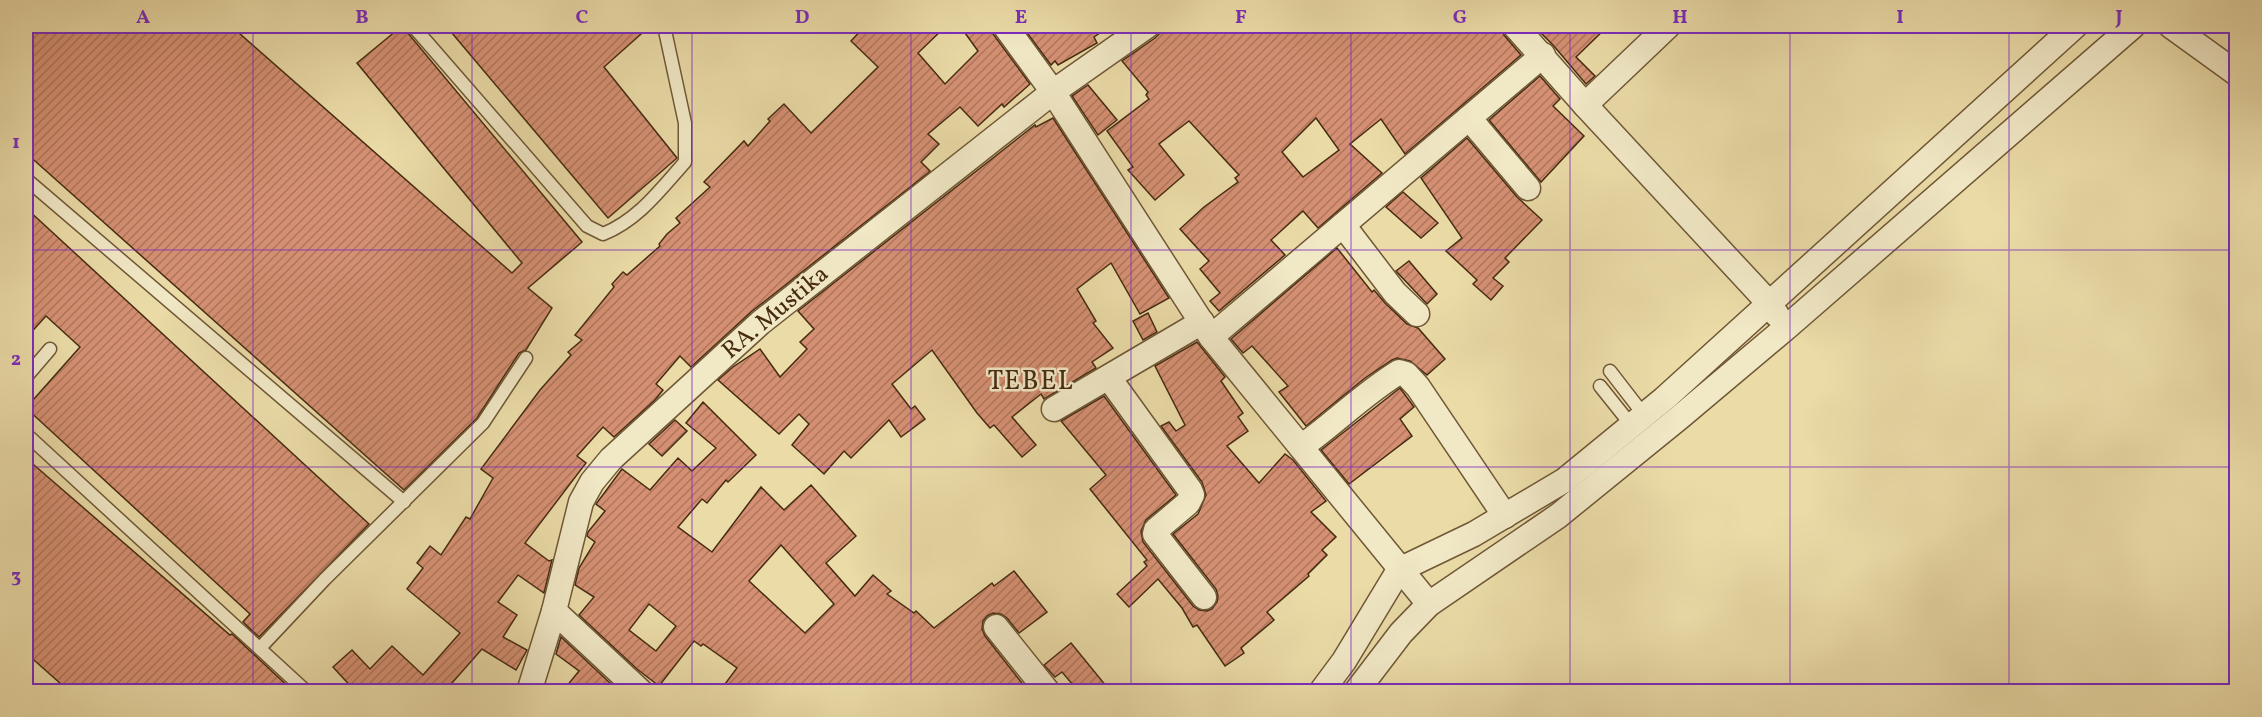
<svg xmlns="http://www.w3.org/2000/svg" width="2262" height="717" viewBox="0 0 2262 717" font-family="Vollkorn,serif">
  <defs>
    <pattern id="building-hatch" width="6" height="6" patternUnits="userSpaceOnUse" patternTransform="scale(1.5)"><rect width="6" height="6" fill="#d59073"/><path d="M-1 1l2-2M0 6l6-6M5 7l2-2" fill="none" stroke="#af765d"/></pattern>
  </defs>
  <rect width="100%" height="100%" fill="#eadba7"/>
  <filter id="stains"><feTurbulence type="fractalNoise" baseFrequency=".00333" numOctaves="4"/><feColorMatrix values="0 0 0 0 .2 0 0 0 0 .09 0 0 0 0 .02 0 0 0 .5 -.17"/></filter>
  <radialGradient id="worn" r=".72"><stop offset=".6" stop-color="#630" stop-opacity="0"/><stop offset="1" stop-color="#630" stop-opacity=".3"/></radialGradient>
  <g fill="url(#building-hatch)" stroke="#462b11" stroke-width="1.5" fill-rule="evenodd">
    <path d="M26 26H231L512 273 522 263 357 63 402 26 582 242 528 288 552 308 526 350 519 353 477 418 404 490 26 153Z"/>
    <path d="M446 26H650L604 67 677 158 608 218Z"/>
    <path d="M865 26H946L918 53 945 84 978 51 960 26H991L993 34 1030 84 1004 107 1002 104 978 126 960 107 928 134 939 144 921 162 930 171 928 173 751 312 691 367 680 356 656 384 663 390 655 400 614 437 603 427 577 456 586 463 525 543 549 561 552 560 544 593 518 575 498 602 517 615 503 637 527 650 516 670 482 649 444 692H356L333 667 352 650 370 669 392 646 423 675 460 633 407 589 423 568 417 563 430 546 441 555 466 517 470 519 493 478 481 469 540 390 571 355 568 352 582 340 575 335 614 287 612 284 623 272 627 275 660 246 659 244 667 234 680 223 676 218 710 187 704 182 744 141 748 146 770 121 768 119 784 104 811 133 878 67 851 41Z"/>
    <path d="M1022 26H1110L1094 37 1097 43 1058 65 1055 61 1051 65Z"/>
    <path d="M1161 26H1501L1504 35 1521 55 1405 154 1381 119 1350 144 1382 173 1318 228 1303 211 1271 240 1285 255 1219 311 1210 301 1220 293 1200 269 1209 261 1180 229 1204 207 1238 182 1235 178 1239 175 1189 121 1159 144 1184 175 1155 200 1128 170 1133 167 1107 131 1149 99 1146 95 1148 92 1122 61 1155 38 1160 33ZM1316 118 1339 150 1303 177 1282 152Z"/>
    <path d="M1534 26H1608L1576 57 1595 76 1586 84 1553 45Z"/>
    <path d="M1540 76 1560 99 1553 106 1584 136 1541 182 1489 120Z"/>
    <path d="M1088 85 1117 120 1098 135 1072 96Z"/>
    <path d="M1053 118 1169 298 1140 314 1111 263 1077 289 1096 321 1093 323 1113 348 1092 362 1096 368 1044 399 1041 394 1012 417 1036 445 1022 457 994 425 990 428 977 413 932 350 892 384 911 409 915 406 925 419 901 437 889 420 851 458 844 451 824 474 792 445 809 424 799 414 779 434 718 380 733 367 760 349 780 377 807 349 800 342 814 329 798 311 1035 125 1036 127Z"/>
    <path d="M1467 138 1517 197 1542 220 1505 258 1509 262 1493 278 1503 286 1491 300 1473 284 1477 280 1446 251 1462 238 1421 178Z"/>
    <path d="M1403 192 1438 223 1421 238 1386 207Z"/>
    <path d="M26 208 369 524 259 637 243 622 250 614 26 408 80 347 46 316 26 338Z"/>
    <path d="M1337 248 1372 292 1374 290 1385 303 1407 324 1418 328 1445 359 1427 375 1410 361 1397 358 1392 360 1365 378 1306 426 1279 392 1288 386 1252 346 1243 353 1231 339Z"/>
    <path d="M1409 261 1437 294 1427 304 1396 271Z"/>
    <path d="M1148 313 1157 332 1143 340 1133 321Z"/>
    <path d="M1197 342 1225 377 1221 381 1243 413 1238 417 1248 431 1227 446 1259 483 1285 454 1293 460 1326 501 1311 512 1336 537 1322 550 1327 555 1308 574 1309 576 1267 612 1274 620 1241 648 1244 653 1225 666 1197 625 1193 627 1182 608 1158 579 1129 607 1117 594 1147 566 1144 562 1147 560 1090 489 1106 475 1061 421 1104 396 1176 495 1146 520 1141 531 1143 542 1193 606 1199 610 1207 611 1212 609 1217 602 1218 596 1216 589 1173 534 1198 514 1206 495 1202 482 1161 426 1169 422 1176 431 1185 425 1155 366Z"/>
    <path d="M1400 388 1414 407 1400 419 1412 436 1349 484 1321 450Z"/>
    <path d="M703 402 756 455 728 482 726 480 707 503 702 499 678 527 712 552 761 487 784 510 811 485 856 536 826 563 855 596 873 575 891 591 887 594 914 613 916 611 934 628 992 583 994 586 1014 571 1047 612 1019 633 1007 618 1001 614 993 613 987 616 983 621 982 629 985 636 1029 692H719L737 668 703 644 701 646 694 641 659 686 637 669 579 615 594 597 575 585 579 568 595 542 587 536 588 532 605 511 596 504 622 469 650 490 678 458 692 471 716 448 686 423ZM781 545 834 604 805 633 749 581ZM649 604 676 626 656 651 629 630Z"/>
    <path d="M675 420 687 431 662 456 649 444Z"/>
    <path d="M26 458 230 635 232 634 294 692H70L26 653Z"/>
    <path d="M561 637 610 683 604 692H562L579 671 556 654Z"/>
    <path d="M1071 643 1111 692H1079L1062 672 1055 677 1044 665Z"/>
  </g>
  <g fill="none" stroke-linecap="round" stroke-linejoin="round">
    <g stroke="#6f5736" stroke-width="15">
      <g id="lane">
        <path d="M413 26 587 226 603 234C638 220 660 190 685 162V123L664 26"/>
        <path d="M26 179 404 502"/>
        <path d="M1610 371 1644 415"/>
        <path d="M26 377 50 349"/>
        <path d="M1600 386 1632 426"/>
        <path d="M26 434 307 692"/>
        <path d="M260 648 324 580 483 423 526 358"/>
        <path d="M26 686 32 692"/>
      </g>
    </g>
    <g stroke="#6f5736" stroke-width="27">
      <g id="street">
        <path d="M1005 26 1053 92 1211 337 1429 604"/>
        <path d="M1515 26 1585 105 1768 302 1777 315"/>
        <path d="M2171 26 2236 73"/>
        <path d="M1585 105 1668 26"/>
        <path d="M1469 118 1528 188"/>
        <path d="M1343 225 1395 293 1417 314"/>
        <path d="M1211 337 1543 55"/>
        <path d="M1109 378 1190 490 1192 495 1188 503 1156 530 1155 534 1204 597"/>
        <path d="M1054 409 1202 322"/>
        <path d="M1301 447C1335 423 1363 394 1399 372L1406 374 1418 387 1505 516"/>
        <path d="M554 611 641 692"/>
        <path d="M996 627 1048 692"/>
        <path d="M529 692 554 611 581 502 592 482 611 459 760 323 1053 92 1147 26"/>
        <path d="M1321 692 1344 661 1399 570 1474 534 1565 480 1664 399 2075 26"/>
        <path d="M1356 692 1401 633 1429 604 1558 516 1680 417 1787 327 2133 26"/>
      </g>
    </g>
    <use href="#lane" stroke="#f1e8c6" stroke-width="12"/>
    <use href="#street" stroke="#f1e8c6" stroke-width="24"/>
    <g stroke="#462b11" stroke-width="7">
      <path id="rail" d="M2231 26 2236 30"/>
    </g>
    <use href="#rail" stroke="#f1e8c6" stroke-width="4.5" stroke-dasharray="14" stroke-linecap="butt"/>
  </g>
  <path fill="none" stroke="#7b2cbf" stroke-width="1.5" stroke-opacity="0.55" d="M253 26V692M472 26V692M692 26V692M911 26V692M1131 26V692M1351 26V692M1570 26V692M1790 26V692M2009 26V692M26 250H2236M26 467H2236"/>
  <g text-anchor="middle" dominant-baseline="central" stroke-width="5" stroke-linejoin="round" paint-order="stroke">
    <g font-size="24" fill="#462b11" stroke="#f1e8c6">
      <text transform="translate(776 313) rotate(-40)">RA. Mustika</text>
    </g>
    <g font-size="27" letter-spacing="1.5" fill="#462b11" stroke="#f1e8c6">
      <text x="1031" y="382">TEBEL</text>
    </g>
  </g>
  <rect width="2262" height="717" fill="none" stroke="#eadba7" stroke-width="66"/>
  <rect x="33" y="33" width="2196" height="651" fill="none" stroke="#7b2cbf" stroke-width="2"/>
  <g font-size="20" text-anchor="middle" font-weight="bold" fill="#7b2cbf">
    <text x="143" y="23">A</text>
    <text x="362" y="23">B</text>
    <text x="582" y="23">C</text>
    <text x="802" y="23">D</text>
    <text x="1021" y="23">E</text>
    <text x="1241" y="23">F</text>
    <text x="1460" y="23">G</text>
    <text x="1680" y="23">H</text>
    <text x="1900" y="23">I</text>
    <text x="2119" y="23">J</text>
    <text x="16" y="148">1</text>
    <text x="16" y="365">2</text>
    <text x="16" y="582">3</text>
  </g>
  <rect width="100%" height="100%" filter="url(#stains)"/>
  <rect width="100%" height="100%" fill="url(#worn)"/>
</svg>
